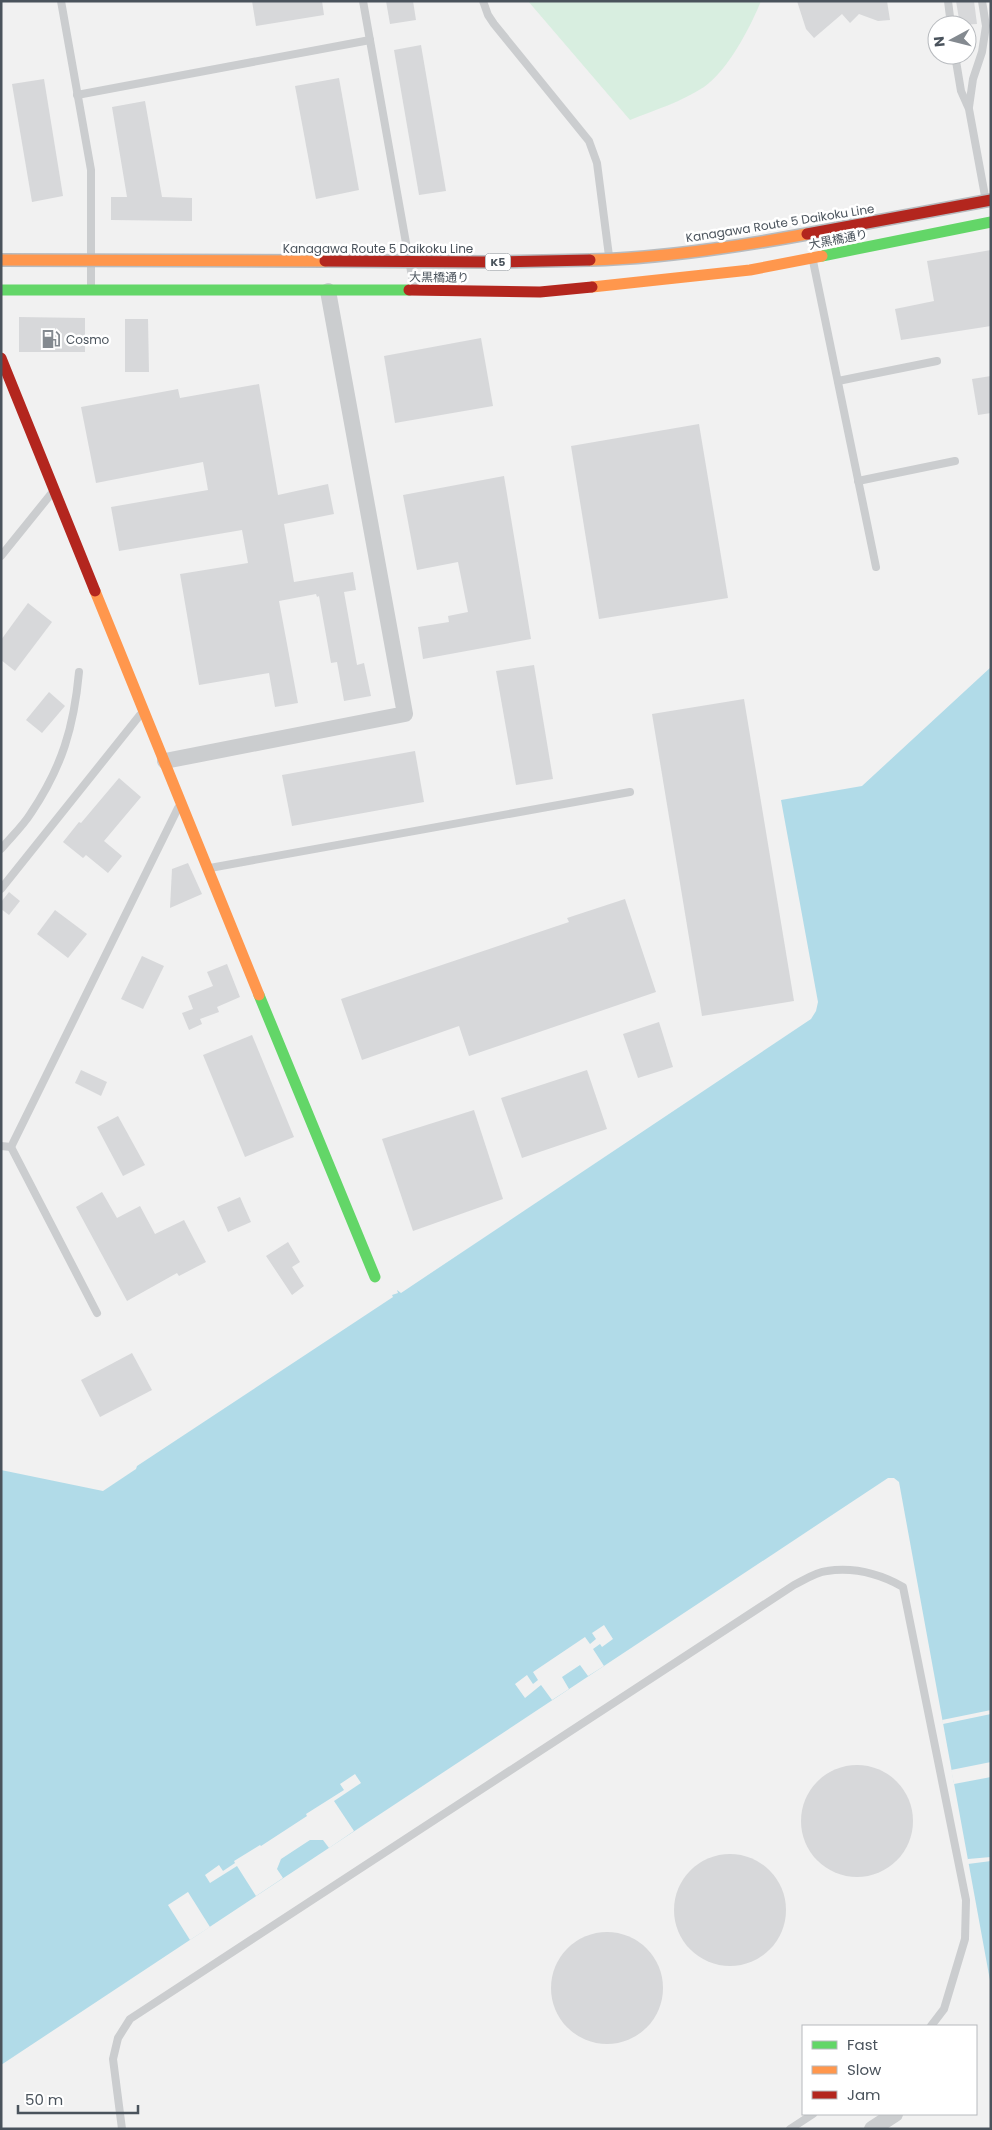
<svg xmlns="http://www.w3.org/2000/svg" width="992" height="2130" viewBox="0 0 992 2130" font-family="Poppins,'Noto Sans JP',sans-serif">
  <rect width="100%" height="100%" fill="#f1f1f1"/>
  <path fill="#d8eee0" d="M528 1H761C750 28 728 70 704 87 681 102 655 110 630 120Z"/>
  <path fill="#b1dbe8" d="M991 667V1986L899 1482 894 1478H888L1 2065V1470L103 1491 136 1469 137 1466 393 1297 392 1295 398 1293 397 1290 401 1293 811 1019 816 1011 818 1002 781 800 862 786Z"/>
  <g fill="#f1f1f1">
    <path d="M604 1625 613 1639 602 1647 600 1644 593 1649 604 1666 588 1676 580 1665 562 1677 569 1689 552 1700 541 1685 525 1698 515 1684 527 1675 533 1684 538 1680 533 1672 585 1637 590 1644 596 1639 592 1633Z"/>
    <path d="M991 1710V1714L943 1724 942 1720Z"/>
    <path d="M991 1762V1777L954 1784 951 1770Z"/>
    <path d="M355 1774 361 1783 334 1801 354 1831 329 1848 323 1840H310L281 1859 277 1869 283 1878 256 1896 237 1866 210 1883 205 1875 219 1865 223 1871 235 1863 234 1861 260 1845 261 1846 307 1816 306 1814 344 1790 340 1784Z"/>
    <path d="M991 1857V1861L968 1864V1859Z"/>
    <path d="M188 1892 210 1927 190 1940 168 1905Z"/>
  </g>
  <g fill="#d7d8da">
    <path d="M252 1H322L324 15 256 26Z"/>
    <path d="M386 1H413L416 20 390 24Z"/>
    <path d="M797 1H887L890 20 878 21 859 14 850 23 842 14 814 38 806 29Z"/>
    <path d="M956 1H974L977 24 960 25Z"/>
    <path d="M421 45 446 191 419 195 394 50Z"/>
    <path d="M339 78 359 190 316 199 295 86Z"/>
    <path d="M44 79 63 196 32 202 12 84Z"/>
    <path d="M145 101 162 197 192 198V221L111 220V197H127L112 107Z"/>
    <path d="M991 250V326L901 340 895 309 934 301 927 261Z"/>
    <path d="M19 317 85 318V352H19Z"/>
    <path d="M125 319H148L149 372H125Z"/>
    <path d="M481 338 493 406 395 423 384 356Z"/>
    <path d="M991 376V413L978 415 972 379Z"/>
    <path d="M259 384 278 495 328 484 334 514 284 524 294 582 353 572 356 590 344 592 357 665 364 663 371 696 344 701 337 662 331 663 319 596 317 597 316 594 279 601 298 703 275 707 269 673 199 685 180 574 248 563 242 530 119 551 111 507 208 490 203 462 96 483 81 407 178 389 180 398Z"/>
    <path d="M699 424 728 598 599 619 571 446Z"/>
    <path d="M504 476 531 639 423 659 418 627 449 622 448 616 468 612 458 562 417 570 403 495Z"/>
    <path d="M28 603 52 622 15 671 1 660V640Z"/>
    <path d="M534 665 553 779 516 785 496 671Z"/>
    <path d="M49 692 65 706 42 733 26 720Z"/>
    <path d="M744 699 794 1001 702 1016 652 714Z"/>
    <path d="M415 751 424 802 292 826 282 775Z"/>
    <path d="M119 778 141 797 104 841 122 856 108 873 86 855 83 858 63 842 79 822 81 823Z"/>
    <path d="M188 863 202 894 170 908 172 869Z"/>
    <path d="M9 892 20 901 9 915 1 909V902Z"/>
    <path d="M625 899 656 992 469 1056 459 1026 362 1060 341 999 569 922 567 918Z"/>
    <path d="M55 910 87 934 68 958 37 934Z"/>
    <path d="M142 956 164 966 143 1009 121 999Z"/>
    <path d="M227 964 240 997 217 1007 219 1012 200 1019 202 1024 189 1030 182 1013 193 1009 188 996 213 986 207 972Z"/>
    <path d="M659 1022 673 1067 638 1078 623 1034Z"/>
    <path d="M252 1035 294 1137 245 1157 203 1055Z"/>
    <path d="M81 1070 107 1082 101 1096 75 1083Z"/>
    <path d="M587 1070 607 1129 522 1158 501 1098Z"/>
    <path d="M474 1110 503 1199 413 1231 382 1139Z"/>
    <path d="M118 1116 145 1165 123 1176 97 1127Z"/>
    <path d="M102 1192 117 1218 140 1206 155 1234 184 1220 206 1262 179 1276 177 1273 127 1301 76 1207Z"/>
    <path d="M240 1197 251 1222 228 1232 217 1207Z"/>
    <path d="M288 1242 300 1262 292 1267 304 1286 292 1295 266 1256Z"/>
    <path d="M132 1353 152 1390 100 1417 81 1380Z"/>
    <circle cx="857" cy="1821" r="56"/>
    <circle cx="730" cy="1910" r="56"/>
    <circle cx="607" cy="1988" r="56"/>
  </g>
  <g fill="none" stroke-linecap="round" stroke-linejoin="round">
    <g stroke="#cbcdcf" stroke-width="8">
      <path d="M61 1 91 170V289"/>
      <path d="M363 1 414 288"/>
      <path d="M483 1 488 15 494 24 589 141 597 163 609 256"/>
      <path d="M948 1 951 25"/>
      <path d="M955 55 961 91 969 109 985 196"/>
      <path d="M77 95 370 40"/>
      <path d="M969 107 973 79 982 52 986 26 982 1"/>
      <path d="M813 261 876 567"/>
      <path d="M838 381 937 361"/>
      <path d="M858 481 955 461"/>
      <path d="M1 556 51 494"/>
      <path d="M1 849C11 837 23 826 31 813 62 767 74 727 79 672"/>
      <path d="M210 868 630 792"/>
      <path d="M1 889 140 715"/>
      <path d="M1 1146 11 1147 178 808"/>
      <path d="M11 1147 97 1313"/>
      <path d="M122 2129 113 2059 118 2038 130 2019 794 1585C804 1580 816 1572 827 1571 854 1567 880 1574 903 1587L966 1900 965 1939 944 2009 931 2026"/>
      <path d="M790 2129 813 2114"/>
    </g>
    <g stroke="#cbcdcf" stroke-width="16">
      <path d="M165 761 405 714 328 291"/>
      <path d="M872 2129 895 2114"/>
    </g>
    <g stroke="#63d668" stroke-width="11">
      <path d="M822 256 991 222"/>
      <path d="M1 290H409"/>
      <path d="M259 995 375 1277"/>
    </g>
    <g stroke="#ff974d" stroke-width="11">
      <path d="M592 287 750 270 822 256"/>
      <path d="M95 591 259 995"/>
    </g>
    <g stroke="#b3261e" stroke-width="11">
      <path d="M409 290 540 292 592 287"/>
      <path d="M1 358 95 591"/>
    </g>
    <g stroke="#b7bbbf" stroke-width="14" stroke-linecap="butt">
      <g id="slow-bridge">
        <path d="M1 260 325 261"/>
        <path d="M590 260C663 258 736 247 807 234"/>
      </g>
    </g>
    <g stroke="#b7bbbf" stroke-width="14" stroke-linecap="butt">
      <g id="jam-bridge">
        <path d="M807 234 991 200"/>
        <path d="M325 261 491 262 590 260"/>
      </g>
    </g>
    <use href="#slow-bridge" stroke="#ff974d" stroke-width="11"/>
    <use href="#jam-bridge" stroke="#b3261e" stroke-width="11"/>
  </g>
  <defs>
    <g id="fuel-bare" transform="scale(1.5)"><path d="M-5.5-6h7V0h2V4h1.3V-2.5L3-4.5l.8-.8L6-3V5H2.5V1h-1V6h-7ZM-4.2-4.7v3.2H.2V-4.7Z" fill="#848a90" stroke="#fff" stroke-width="2.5" paint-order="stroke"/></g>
  </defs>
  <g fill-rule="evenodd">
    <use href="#fuel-bare" x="51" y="339"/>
  </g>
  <g text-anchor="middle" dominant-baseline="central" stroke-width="5" stroke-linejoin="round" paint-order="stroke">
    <rect fill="#fff" stroke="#80878d" stroke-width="1" x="485.5" y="253.5" width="25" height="17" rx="4"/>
    <g font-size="11" font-weight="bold" fill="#4a535c">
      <text x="498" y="262">K5</text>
    </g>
    <g font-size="12" fill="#4a535c" stroke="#fff">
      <text transform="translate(780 223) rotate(-9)">Kanagawa Route 5 Daikoku Line</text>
      <text transform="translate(838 239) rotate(-11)">大黒橋通り</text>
      <text x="378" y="248">Kanagawa Route 5 Daikoku Line</text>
      <text transform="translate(439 277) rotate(1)">大黒橋通り</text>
    </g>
    <g font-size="12" fill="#4a535c" stroke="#fff" text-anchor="start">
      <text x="66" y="339">Cosmo</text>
    </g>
  </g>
  <rect width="992" height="2130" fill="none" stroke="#4a535c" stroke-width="5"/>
  <rect x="802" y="2025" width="175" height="90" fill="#ffffff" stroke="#b7babe"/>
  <rect x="812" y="2041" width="25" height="8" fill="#63d668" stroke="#b7babe"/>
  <text x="847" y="2050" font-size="15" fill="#4a535c">Fast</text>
  <rect x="812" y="2066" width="25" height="8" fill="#ff974d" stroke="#b7babe"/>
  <text x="847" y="2075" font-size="15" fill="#4a535c">Slow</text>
  <rect x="812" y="2091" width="25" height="8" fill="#b3261e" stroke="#b7babe"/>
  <text x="847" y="2100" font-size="15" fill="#4a535c">Jam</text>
  <g transform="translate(952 40) rotate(263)"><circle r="24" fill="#ffffff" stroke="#b7babe"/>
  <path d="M0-4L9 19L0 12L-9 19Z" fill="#848a90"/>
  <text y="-8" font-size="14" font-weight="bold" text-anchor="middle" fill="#4a535c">N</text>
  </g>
  <path d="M18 2105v8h120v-8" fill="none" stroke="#4a535c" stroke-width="2.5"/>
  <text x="25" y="2105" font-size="15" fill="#4a535c" stroke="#ffffff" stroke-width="4" paint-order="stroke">50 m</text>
</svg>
